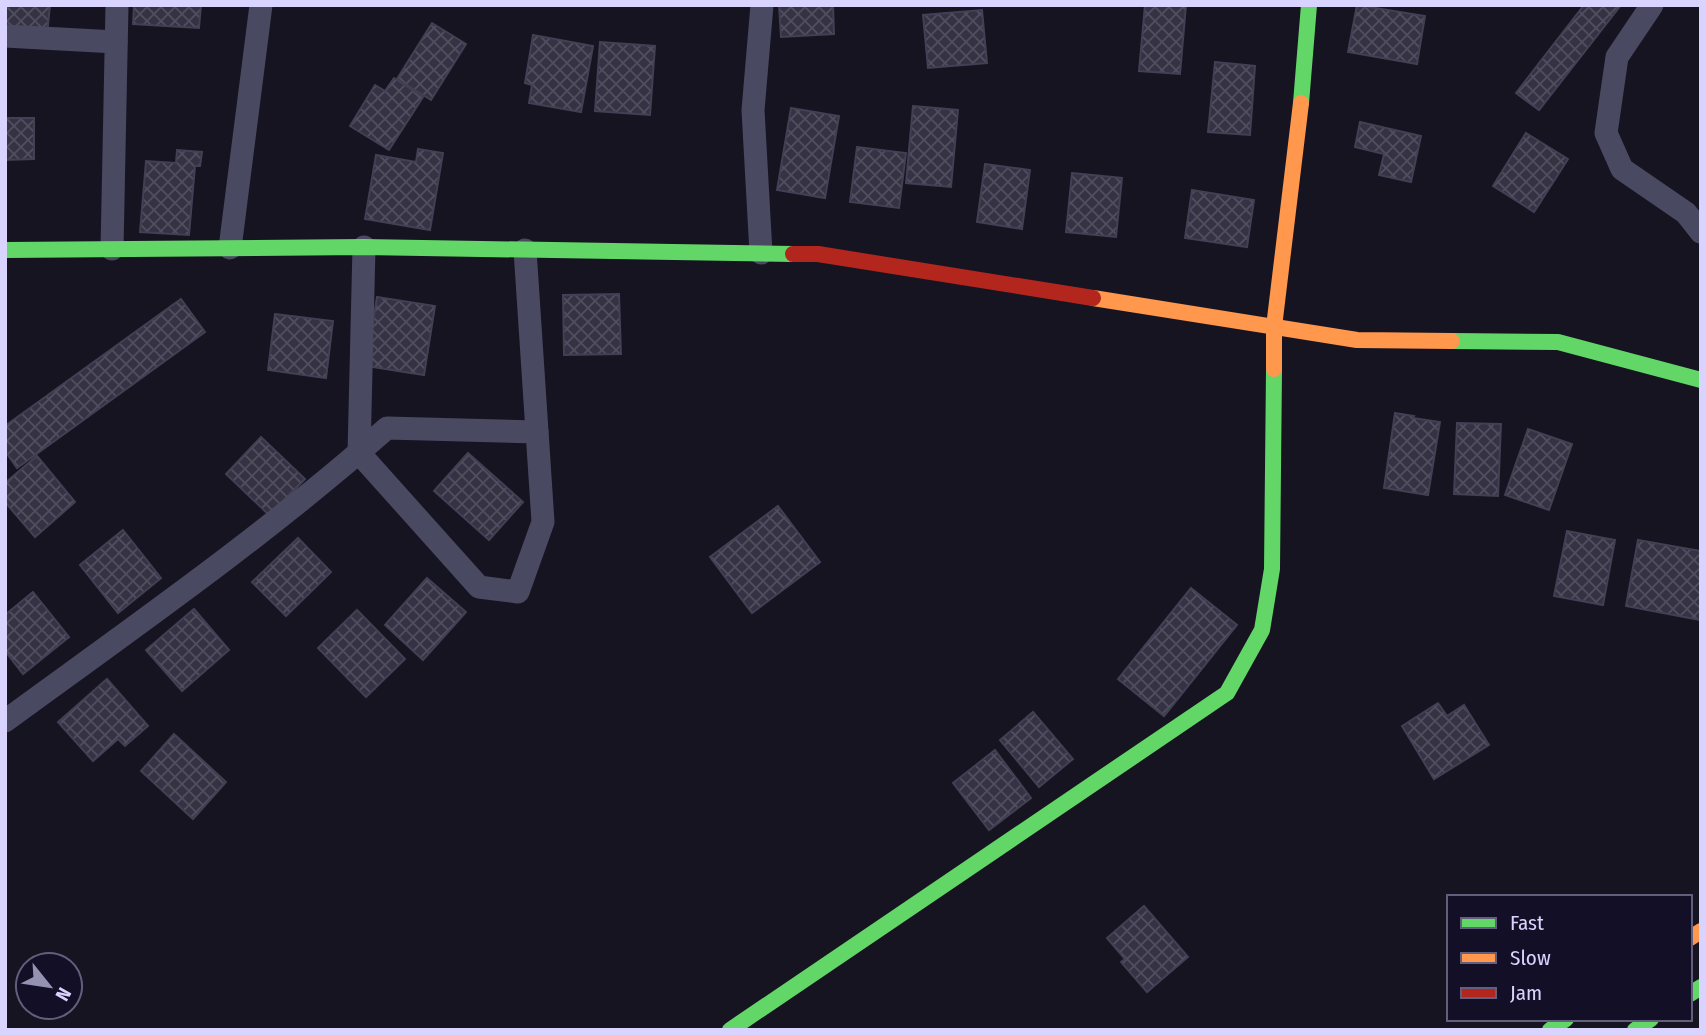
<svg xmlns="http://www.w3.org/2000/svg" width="1706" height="1035" viewBox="0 0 1706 1035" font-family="'Fira Sans Condensed',sans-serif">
  <defs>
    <pattern id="building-cross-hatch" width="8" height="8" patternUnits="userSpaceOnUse" patternTransform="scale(1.75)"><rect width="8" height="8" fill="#343243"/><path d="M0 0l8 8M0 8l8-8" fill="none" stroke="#514f5f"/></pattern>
  </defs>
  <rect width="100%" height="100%" fill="#161421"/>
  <g fill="url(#building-cross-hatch)" stroke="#433f54" stroke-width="2">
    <path d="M5 5H50L47 35 5 31Z"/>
    <path d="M134 5H201L199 28 133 24Z"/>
    <path d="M779 5H833L834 34 781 37Z"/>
    <path d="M1145 5H1186L1180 74 1139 71Z"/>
    <path d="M1357 5 1425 16 1417 64 1348 52Z"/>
    <path d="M1584 5H1621L1539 110 1516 93Z"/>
    <path d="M982 10 987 63 928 68 923 15Z"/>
    <path d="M432 23 466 44 431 100 397 79Z"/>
    <path d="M533 35 593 46 581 112 529 103 532 85 525 83Z"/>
    <path d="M600 42 655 46 650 115 595 111Z"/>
    <path d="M1215 62 1255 66 1250 135 1208 132Z"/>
    <path d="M394 78 423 97 389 150 350 126 375 85 385 91Z"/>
    <path d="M913 106 958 110 951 187 906 183Z"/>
    <path d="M791 108 839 116 825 198 777 190Z"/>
    <path d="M5 118H34V159L5 160Z"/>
    <path d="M1360 122 1421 136 1411 182 1379 175 1384 154 1355 147Z"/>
    <path d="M1526 133 1568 159 1534 212 1493 186Z"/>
    <path d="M857 147 906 153 899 208 850 202Z"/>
    <path d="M418 149 443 153 430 230 365 219 376 155 416 162Z"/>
    <path d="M177 150 202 152 200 166H195L189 235 140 232 146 161 176 163Z"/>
    <path d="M985 164 1030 170 1022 229 977 222Z"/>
    <path d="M1072 173 1122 178 1116 237 1066 232Z"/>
    <path d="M1192 190 1254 200 1247 247 1185 238Z"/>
    <path d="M619 294 621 354 564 355 563 295Z"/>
    <path d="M377 297 435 306 424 375 366 366Z"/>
    <path d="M181 299 205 332 17 468 5 451V426Z"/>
    <path d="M275 314 333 321 326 378 268 370Z"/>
    <path d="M1395 413 1414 416 1413 418 1440 422 1428 495 1384 488Z"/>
    <path d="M1457 423 1501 424 1498 496 1454 494Z"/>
    <path d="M1528 429 1572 444 1549 510 1505 495Z"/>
    <path d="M261 437 305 479 270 516 226 474Z"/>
    <path d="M468 453 523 502 489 540 434 491Z"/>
    <path d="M37 456 75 502 35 537 5 502V483Z"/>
    <path d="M778 506 820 562 752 613 710 557Z"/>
    <path d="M123 530 161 578 118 613 80 565Z"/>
    <path d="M1567 531 1615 540 1603 605 1554 596Z"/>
    <path d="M298 538 331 572 286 616 252 582Z"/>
    <path d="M1638 540 1701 551 1700 620 1626 606Z"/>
    <path d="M427 578 466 612 423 660 385 625Z"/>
    <path d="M1191 588 1237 625 1164 716 1118 679Z"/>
    <path d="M33 592 69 637 23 674 5 651V615Z"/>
    <path d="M194 609 229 650 182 691 146 650Z"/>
    <path d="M357 610 405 659 366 697 318 648Z"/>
    <path d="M107 679 148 726 125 746 118 739 93 761 58 722Z"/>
    <path d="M1438 703 1447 716 1464 705 1489 745 1434 779 1402 726Z"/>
    <path d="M1033 712 1073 759 1039 787 1000 740Z"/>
    <path d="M174 734 226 782 193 819 141 771Z"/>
    <path d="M995 750 1031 798 989 830 953 783Z"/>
    <path d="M1144 906 1188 957 1147 992 1121 962 1125 959 1107 938Z"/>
  </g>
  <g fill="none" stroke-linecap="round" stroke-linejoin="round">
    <g stroke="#4a4962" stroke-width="23">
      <path d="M1652 5 1617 57 1606 133 1622 169 1686 213 1701 232"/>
      <path d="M5 36 116 42"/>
      <path d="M364 247 359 453 479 587 518 592 543 522 525 250"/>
      <path d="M230 248 261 5"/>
      <path d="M112 249 117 5"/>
      <path d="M761 253 753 110 762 5"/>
      <path d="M5 721C135 626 267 534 387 428L537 432"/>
    </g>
    <g stroke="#63d668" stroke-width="16">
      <path d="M1301 103 1309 5"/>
      <path d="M5 250 364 247 793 254"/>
      <path d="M1452 341 1558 342 1701 380"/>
      <path d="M1690 994 1701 987"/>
      <path d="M730 1030 1227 693 1262 630 1272 569 1274 369"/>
      <path d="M1550 1030 1566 1019"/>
      <path d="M1635 1030 1651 1019"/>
    </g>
    <g stroke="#ff974d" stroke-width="16">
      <path d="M1093 298 1357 340 1452 341"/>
      <path d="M1274 369V327L1301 103"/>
      <path d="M1690 938 1701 931"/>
    </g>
    <path stroke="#b3261e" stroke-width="16" d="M793 254H818L1093 298"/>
  </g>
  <rect width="1706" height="1035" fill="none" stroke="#d9d4ff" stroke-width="14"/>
  <rect x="1447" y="895" width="245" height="126" fill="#130f26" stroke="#625e7d" stroke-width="2"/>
  <rect x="1461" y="918" width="35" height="10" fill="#63d668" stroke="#625e7d" stroke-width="2"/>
  <text x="1510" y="930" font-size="21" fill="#d9d4ff">Fast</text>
  <rect x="1461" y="953" width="35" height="10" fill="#ff974d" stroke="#625e7d" stroke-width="2"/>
  <text x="1510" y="965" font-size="21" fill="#d9d4ff">Slow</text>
  <rect x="1461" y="988" width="35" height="10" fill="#b3261e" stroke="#625e7d" stroke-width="2"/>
  <text x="1510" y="1000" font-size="21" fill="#d9d4ff">Jam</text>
  <g transform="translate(49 986) rotate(120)"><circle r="33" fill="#130f26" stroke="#625e7d" stroke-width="2"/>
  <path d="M0-5L12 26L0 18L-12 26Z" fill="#9591b1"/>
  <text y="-10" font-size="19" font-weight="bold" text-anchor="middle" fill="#d9d4ff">N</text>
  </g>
</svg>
